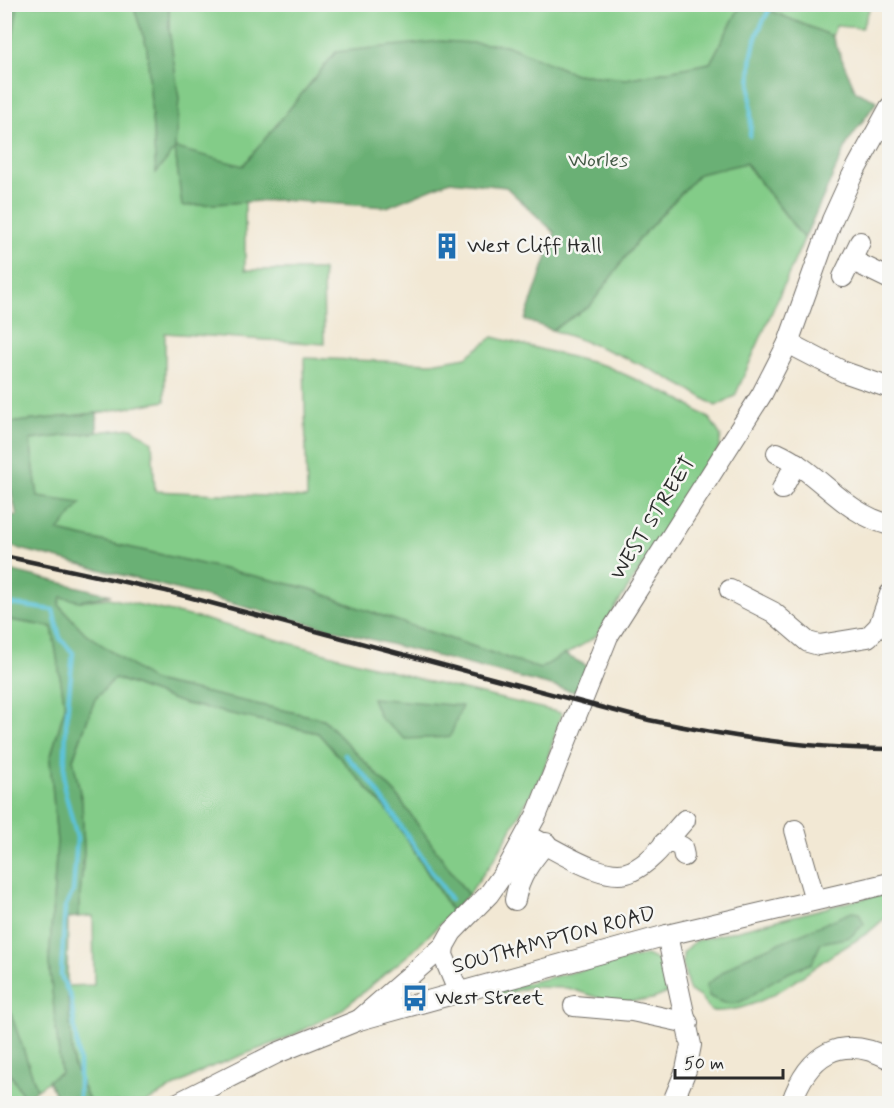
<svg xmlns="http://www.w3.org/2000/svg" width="894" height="1108" viewBox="0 0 894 1108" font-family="Mynerve,sans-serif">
  <rect width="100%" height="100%" fill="#f6f6f2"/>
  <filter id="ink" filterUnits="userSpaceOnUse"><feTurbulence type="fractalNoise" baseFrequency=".0167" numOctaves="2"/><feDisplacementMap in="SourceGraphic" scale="12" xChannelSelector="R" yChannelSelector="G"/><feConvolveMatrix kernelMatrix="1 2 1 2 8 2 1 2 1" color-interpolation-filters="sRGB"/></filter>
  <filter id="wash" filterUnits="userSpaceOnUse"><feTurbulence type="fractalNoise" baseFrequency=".008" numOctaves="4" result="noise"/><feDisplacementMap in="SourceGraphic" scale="24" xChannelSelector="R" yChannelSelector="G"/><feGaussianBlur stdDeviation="1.35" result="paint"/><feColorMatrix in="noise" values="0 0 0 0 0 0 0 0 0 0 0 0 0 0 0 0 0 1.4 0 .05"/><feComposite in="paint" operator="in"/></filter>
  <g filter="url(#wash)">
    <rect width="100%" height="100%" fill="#f2e8d4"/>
    <g fill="#83cc88" stroke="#577c5a" stroke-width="1.5">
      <path d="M767 4 871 5 862 28 836 26 832 36 765 9Z"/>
      <path d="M18 5H133L147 47 156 172 179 99 169 29V5H741L710 63 626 79 575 74 506 45 336 52 243 166 175 149 182 206 245 202V270H323L324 344 165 333V401L97 413 9 423 5 434 4 71 7 72Z"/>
      <path d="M745 163 804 239 735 396 716 406C665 373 610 349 552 330L590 306 638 240 699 174Z"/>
      <path d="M493 337 606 366 681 400 710 419 721 436 719 448 598 634C581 649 559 656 540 669L359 608 311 589 58 531 38 497 30 440 132 428 152 442 155 491 307 498 304 358 431 363 466 357Z"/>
      <path d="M61 597 80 601 109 598 203 619 430 682 562 713 543 772 495 858 468 895 396 794 323 719 153 681 85 633 59 605Z"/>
      <path d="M4 619 52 627 65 707 50 759 57 842 49 963 61 1073 37 1089 5 997Z"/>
      <path d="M115 678 182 703 318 733 392 816 452 912 413 951 340 1011 285 1039 206 1069 145 1103H90L73 1064 67 986 94 985 93 916 78 917 84 852 82 802 73 760 95 699Z"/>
      <path d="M889 892C889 902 891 910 884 918 871 933 851 943 835 953 798 978 758 1014 711 1011L701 998 689 990 683 965V953L695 941Z"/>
      <path d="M646 955C665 961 666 974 670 992L653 999 614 1003 568 988 530 987 493 997 492 991Z"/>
      <path d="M4 1064 25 1099 27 1103H5Z"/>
    </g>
    <g fill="#6ab074" stroke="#4a6e50" stroke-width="1.5">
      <path d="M5 4 18 5 7 73 4 71Z"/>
      <path d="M133 5H169V29L179 99 175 148 243 166 336 52 440 41 506 45 575 74 626 79 710 63 741 5H767L766 9 832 36 856 92 877 101 848 142 804 239 746 163 699 174 638 240 590 306 552 330 525 320 555 233 506 187 450 181 387 207 279 200 182 206 175 149 156 173 147 47Z"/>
      <path d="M97 413V432L30 440 38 497 81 503 58 531 311 589 359 608 540 669 564 654 587 666 579 693 5 545 4 514 17 516C10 485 0 454 8 423Z"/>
      <path d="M5 569 111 595 80 601 61 597 59 605 85 633 153 681 323 719 396 794 468 895 452 912 392 816 318 733 182 703 115 678 95 699 73 759 82 802 84 852 78 917 68 918 67 986 73 1064 90 1103H59L48 1080 61 1073 49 963 57 842 50 759 65 707 52 627 5 619Z"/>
      <path d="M372 698 462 706 450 737 405 739 380 718Z"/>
      <path d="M852 912 859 913 864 924 850 937 821 943 812 963C797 969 781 975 768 984 746 999 736 1013 709 996L706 985 741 959Z"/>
      <path d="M5 997 37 1089 25 1099 5 1064Z"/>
    </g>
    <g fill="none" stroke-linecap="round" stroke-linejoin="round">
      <g stroke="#5cc3d9" stroke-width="4.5">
        <path d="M750 136C753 104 746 69 756 38 759 27 767 15 772 4"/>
        <path d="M4 603 53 610 60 638 73 653 66 725 64 788 77 838 73 892 65 907 61 976 71 998 79 1062V1104"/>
        <path d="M345 755 371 782 451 900"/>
      </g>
    </g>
  </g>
  <g filter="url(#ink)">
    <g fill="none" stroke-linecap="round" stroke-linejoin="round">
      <g stroke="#716d66" stroke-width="22">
        <g id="minor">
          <path d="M851 260 890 279"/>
          <path d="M843 277 860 242"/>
          <path d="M788 343 844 372 890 388"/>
          <path d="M777 453C821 473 841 512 890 525"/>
          <path d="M782 489 796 463"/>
          <path d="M730 590 773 612 808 642 819 645 868 637 879 626 890 594"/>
          <path d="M795 830 815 900"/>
          <path d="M526 835C552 846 605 885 632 871 654 861 669 837 685 820"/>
          <path d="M664 843H674L682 847 684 856"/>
          <path d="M515 900C519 876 531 861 546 843"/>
          <path d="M667 935 691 1045 686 1070 672 1104"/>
          <path d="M444 946 443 955 458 991"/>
          <path d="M574 1006 632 1011 688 1023"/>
          <path d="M359 1020 444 946 452 932 489 894 508 867 537 814 608 636 762 394 788 343 832 220 852 176 890 107"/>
          <path d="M176 1104 277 1053 359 1020 667 935 890 883"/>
          <path d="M791 1104C808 1054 840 1033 890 1059"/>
        </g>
      </g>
      <use href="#minor" stroke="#fff" stroke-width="20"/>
      <path stroke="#2b2b2b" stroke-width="4.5" d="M4 556 166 591 649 720C729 737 808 749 890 749"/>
    </g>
  </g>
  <defs>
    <g id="building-bare" transform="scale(2.07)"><path d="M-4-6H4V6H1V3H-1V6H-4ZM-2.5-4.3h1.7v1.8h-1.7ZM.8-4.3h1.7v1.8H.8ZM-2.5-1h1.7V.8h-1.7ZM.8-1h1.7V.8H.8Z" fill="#1f6fb2" stroke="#f6f6f2" stroke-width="2.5" paint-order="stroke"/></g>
    <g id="bus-bare" transform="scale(2.07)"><path d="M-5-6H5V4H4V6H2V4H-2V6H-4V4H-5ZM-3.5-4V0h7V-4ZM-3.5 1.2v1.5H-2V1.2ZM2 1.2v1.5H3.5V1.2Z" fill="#1f6fb2" stroke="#f6f6f2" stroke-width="2.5" paint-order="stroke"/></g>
  </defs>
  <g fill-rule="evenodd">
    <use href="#building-bare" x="447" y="246"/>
    <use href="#bus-bare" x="415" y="998"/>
  </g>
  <g text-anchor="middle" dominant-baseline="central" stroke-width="5" stroke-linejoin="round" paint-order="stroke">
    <g font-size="21" fill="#455b47" stroke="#f6f6f2">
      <text x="598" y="160">Worles</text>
    </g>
    <g font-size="21" fill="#2b2b2b" stroke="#f6f6f2" text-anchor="start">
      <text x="467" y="246">West Cliff Hall</text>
      <text x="435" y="998">West Street</text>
    </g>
    <g font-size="21" fill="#2b2b2b" stroke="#f6f6f2">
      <text transform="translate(653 518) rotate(-58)">WEST STREET</text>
      <text transform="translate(554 940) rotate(-15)">SOUTHAMPTON ROAD</text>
    </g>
  </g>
  <rect width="894" height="1108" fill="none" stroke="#f6f6f2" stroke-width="24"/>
  <path d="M675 1069v9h108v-9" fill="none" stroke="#2b2b2b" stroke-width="3"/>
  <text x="684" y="1069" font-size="18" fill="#2b2b2b" stroke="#f6f6f2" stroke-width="4.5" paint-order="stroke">50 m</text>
</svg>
